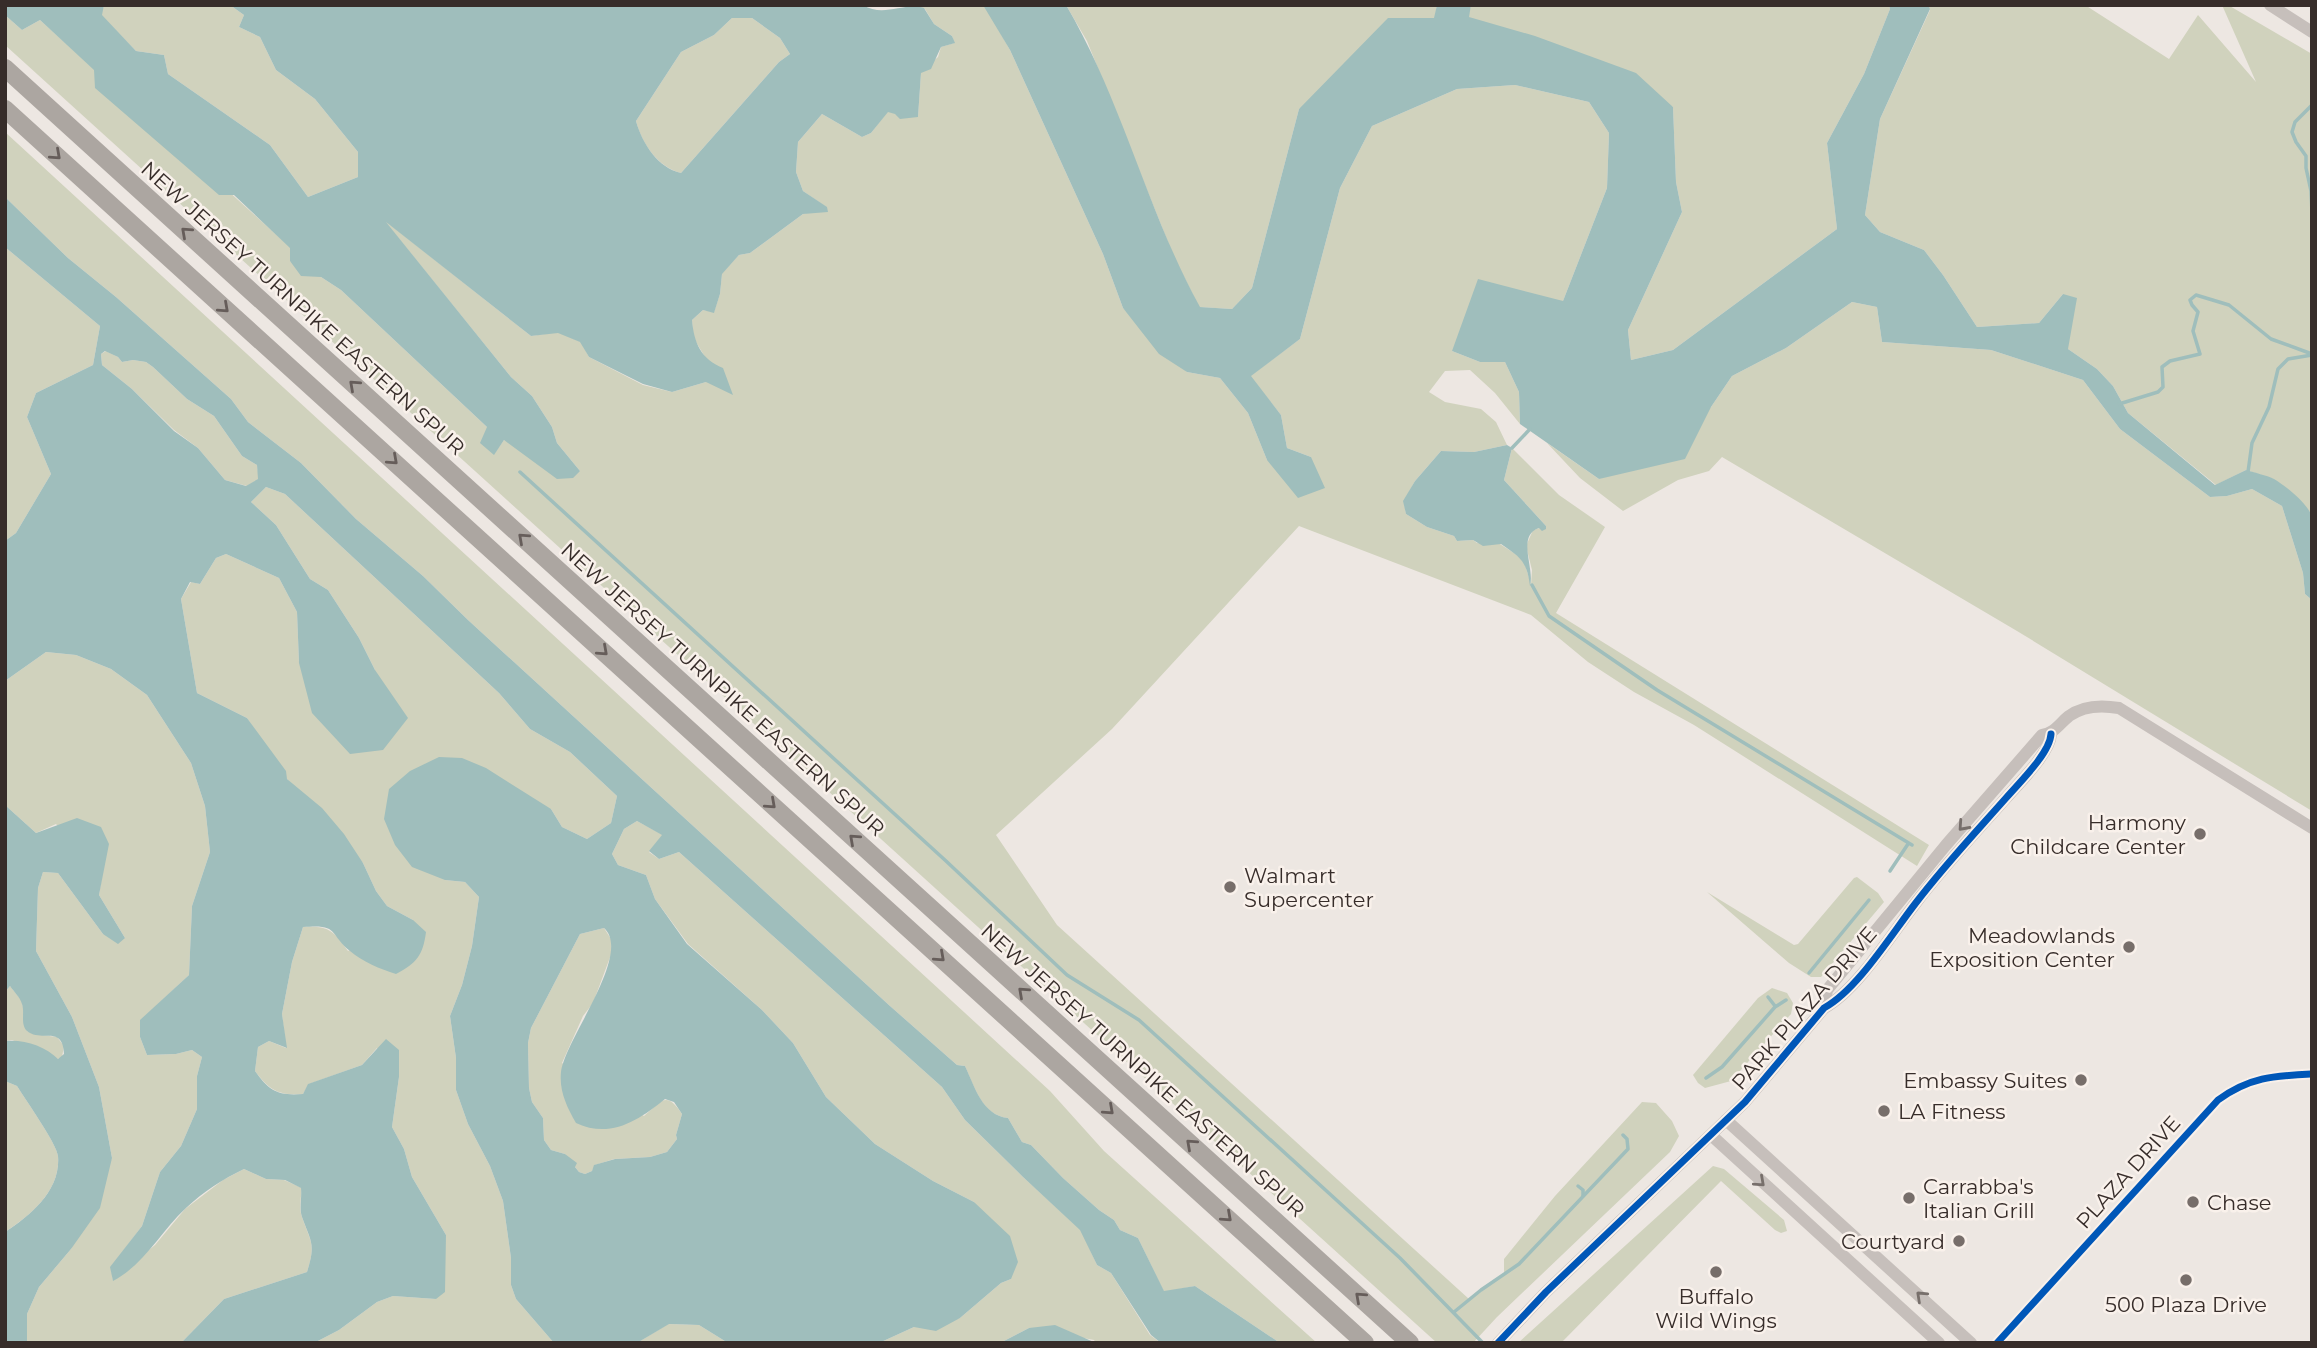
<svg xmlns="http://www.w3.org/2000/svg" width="2317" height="1348" viewBox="0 0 2317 1348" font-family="Montserrat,sans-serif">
  <rect width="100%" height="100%" fill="#ede7e2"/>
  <g fill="#d0d2bd">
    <path d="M104 5H230L244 15 239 27 260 37 276 70 315 99 358 152V177L308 197 270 145 168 74 164 55 136 51 101 15Z"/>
    <path d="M914 5H983L988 11 1010 50 1103 254 1123 308 1187 372 1220 378 1248 413 1267 460 1311 457 1287 448 1281 415 1250 376 1300 339 1340 188 1372 126 1457 89 1515 85 1589 102 1609 133 1607 188 1563 301 1452 351 1480 362H1505L1519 392 1520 424 1495 393 1470 370 1445 371 1429 392 1445 402 1481 409 1496 422 1507 445 1474 452 1441 451 1415 481 1404 501 1406 514 1427 527 1454 536 1457 541 1473 540 1477 543 1500 544 1520 557 1525 564 1531 585 1532 570 1526 546 1533 530 1546 526 1504 480 1512 448 1559 495 1605 527 1556 613 1929 845 1917 866 1694 725 1634 692 1588 662 1531 615 1299 526 1112 729 996 835 1057 925 1469 1299 1504 1275V1259L1555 1196 1642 1102 1656 1103 1672 1121 1679 1136 1670 1152 1497 1317 1473 1343H1437L5 45V15L22 30 40 20 291 248 290 261 321 277 341 290 487 427 494 454 504 440 580 471 557 443 552 427 532 396 511 377 383 219 531 336 558 332 581 342 589 357 643 385 672 392 706 382 708 362 693 337 692 320 703 310 714 312 720 294 722 273 739 255 750 253 803 214 826 207 803 191 796 172 798 142 822 114 862 137 871 133 888 111 918 117 921 72 938 57 941 47 954 43 952 36 934 24 925 9Z"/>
    <path d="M1066 5H1437L1435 18 1299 109 1252 288 1232 309 1199 307 1174 257 1087 41Z"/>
    <path d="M1471 5H1889L1890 9 1864 74 1827 143 1837 229 1673 350 1631 360 1628 330 1682 212 1676 182 1673 107 1468 17Z"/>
    <path d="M1928 5H2085L2169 59 2198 15 2256 82 2222 5H2228L2312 54V516L2309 511 2273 479 2246 470 2216 485 2128 413 2113 386 2097 369 2068 349 2063 294 2039 323 1977 327 1943 275 1924 250 1880 232 1865 215 1880 119 1930 10Z"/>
    <path d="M732 18H752L780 38 790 54 779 62 681 173C658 167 642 144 636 121L681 52 714 35Z"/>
    <path d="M5 132 1050 1091 1104 1151 1317 1343H1280L1195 1286 1164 1292 1138 1238 1120 1230 1114 1220 1099 1210 1063 1178 1031 1145 1022 1142 1008 1118C982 1115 975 1088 965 1066L957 1065 890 1006 468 620 423 576 356 519 301 463 248 422 231 399 116 297 68 258 5 197Z"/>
    <path d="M5 247 100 326 93 365 36 393 27 417 51 474 16 533 5 541Z"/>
    <path d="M1852 302 1877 307 1882 342 1991 350 2083 380 2120 429 2210 497 2227 496 2252 489 2282 506 2303 573 2305 594 2312 600V811L2017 631 1722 457 1709 471 1678 480 1623 511 1580 478 1547 443 1599 479 1711 407 1732 376 1786 348Z"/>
    <path d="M106 351 118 357 122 362 133 360 146 362 153 367 187 399 214 416 242 456 257 465 259 479 247 486 225 480 198 448 174 430 132 389 102 365 101 354Z"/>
    <path d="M266 487 285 494 499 693 530 729 570 752 617 796 611 823 587 839 562 827 551 809 445 880 465 882 479 897 472 946 462 985 450 1016 456 1058V1090L468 1124 490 1166 503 1201 511 1258V1285L516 1299 554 1343 490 1341 314 1343 339 1330 377 1302 393 1296 436 1299 446 1235 412 1177 404 1149 392 1127 399 1077 377 1048 362 1065 309 1084 303 1094C279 1096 269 1090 255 1071L258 1047 269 1041 286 1048 282 1014 292 962 303 927C329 926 333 930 348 951L413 920 387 906 376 891 363 863 287 779 247 718 197 693 181 599 191 582 200 584 216 558 226 554 279 578 297 612 299 663 375 670 359 638 328 590 310 579 276 525 251 502Z"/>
    <path d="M46 652 76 655 111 669 147 695 191 763 205 806 210 852 192 906 189 975 141 1020 140 1037 147 1055 176 1054 192 1050 202 1057 197 1076V1109L181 1146 160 1172 142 1226 111 1267 113 1280 155 1245 185 1209 223 1180 244 1169 266 1179 284 1180 302 1188C301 1197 299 1209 302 1217 311 1243 316 1244 307 1272L224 1299 181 1343H27V1314L39 1287 71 1249 112 1158 99 1087 72 1017 36 951 38 888 43 872 58 873 103 934 125 938 99 895 102 875 56 824 36 833 5 805V681Z"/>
    <path d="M637 821 663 835 649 852 659 859 679 852 942 1087 965 1120 1023 1177 1081 1230 1097 1265 1111 1273 1150 1335 1161 1343H1096L1094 1340 1029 1328 1000 1343H879L914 1327 960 1318 1001 1283 1011 1279 974 1202 933 1181 875 1144 826 1097 793 1043 762 1010 688 944 655 899 646 875 618 865 612 854 624 829Z"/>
    <path d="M1857 877 1878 893 1884 902 1821 977H1811L1789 963 1707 892 1794 945 1798 944 1854 878Z"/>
    <path d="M604 928 611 939 612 952 593 1003 583 1016 562 1063 644 1116C662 1101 666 1090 682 1114L676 1135 677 1139 667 1152 650 1157 614 1159 595 1165 592 1171 585 1174 579 1172 565 1154 551 1150 544 1140 543 1118 532 1102 529 1088 528 1043 531 1028 580 934Z"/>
    <path d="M10 986 22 1001 27 1031 34 1034 57 1037 64 1046 62 1057 58 1059 12 1040 5 1041V992Z"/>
    <path d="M1772 988 1787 993 1793 1003 1791 1014 1731 1081 1705 1088 1698 1083 1693 1075 1758 998Z"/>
    <path d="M5 1081 17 1086C25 1099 57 1144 58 1156 61 1190 31 1215 5 1232Z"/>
    <path d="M1713 1166 1724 1169 1784 1220 1787 1231 1781 1233 1775 1230 1721 1181 1561 1343H1518Z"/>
    <path d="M668 1324 699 1325 728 1343H637Z"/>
  </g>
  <g fill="#9fbebc" fill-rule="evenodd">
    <path d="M5 5H104L102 15 136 51 164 55 168 74 270 145 308 197 358 177V152L315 99 276 70 260 37 239 27 244 15 230 5H863C883 18 904 2 924 8L934 24 952 36 955 43 941 47 931 69 921 73 918 117 900 119 895 114 888 112 871 133 862 137 822 114 798 142 796 172 803 191 827 207 828 212 803 214 750 253 739 255 722 274 720 294 714 313 703 310 692 320C694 343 701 359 723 368L733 395 706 382 672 392 643 384 589 357 580 342 558 333 531 336 386 222 511 377 532 396 552 427 557 443 580 471 573 478 557 479 504 440 494 455 480 443 487 427 341 290 321 277 301 276 290 261V248L234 195H219L95 88 94 70 40 20 22 30 5 15ZM732 18H752L780 38 790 54 779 62 681 173C658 168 642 143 636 121L681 52 714 35Z"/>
    <path d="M983 5H1066C1122 100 1147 211 1200 307L1232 309 1252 288 1299 109 1388 18H1434L1437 5H1471L1469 17 1535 36 1636 73 1673 107 1676 182 1682 212 1628 330 1631 360 1673 350 1837 229 1827 143 1864 74 1890 9 1889 5H1928L1930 9 1880 119 1865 215 1880 232 1924 250 1943 275 1977 327 2039 323 2063 294 2077 298 2068 349 2097 369 2113 386 2128 413 2215 485 2246 470C2255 473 2266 475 2274 479 2287 487 2306 502 2312 516V600L2305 594 2303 573 2282 506 2252 489 2227 496 2210 497 2120 429 2083 380 1991 350 1882 342 1877 307 1852 302 1786 348 1732 376 1711 407 1685 459 1599 479 1520 424 1519 392 1505 362H1480L1452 351 1478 279 1563 301 1607 188 1609 133 1589 102 1515 85 1457 89 1372 126 1340 188 1300 339 1251 376 1281 415 1287 448 1311 457 1325 488 1298 498 1267 460 1248 413 1220 378 1187 372 1159 354 1123 308 1103 254 1010 50Z"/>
    <path d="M5 197 68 258 116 297 231 399 248 422 301 463 356 519 423 576 468 620 890 1006 957 1065 965 1066C975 1087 982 1115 1008 1118L1022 1142 1031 1145 1063 1178 1099 1210 1114 1220 1120 1230 1138 1238 1164 1291 1195 1286 1280 1343H1161L1151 1335 1111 1273 1097 1265 1080 1230 1023 1177 965 1120 942 1087 679 852 659 859 649 851 662 835 637 821 624 829 612 854 618 865 646 875 655 899 687 944 762 1010 793 1043 826 1097 875 1144 933 1181 974 1202 1010 1236 1018 1262 1011 1279 1001 1283 960 1318 936 1331 914 1327 879 1343H728L699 1325 669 1324 637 1343H554L516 1299 511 1285V1258L503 1201 490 1166 468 1124 456 1090V1058L450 1016 462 985 472 946 479 897 465 882 445 880 412 867 395 845 384 819 389 789 410 771 439 757 462 758 486 768 551 809 562 827 587 839 611 823 617 796 570 752 530 729 499 693 285 494 266 487 251 502 276 525 310 579 328 590 359 638 375 670 408 718 383 750 350 754 312 713 299 663 297 612 279 578 226 554 216 558 200 584 190 582 181 599 197 693 247 718 286 771 287 779 322 808 344 834 363 863 376 891 387 906 413 920 426 932C423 955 417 963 396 974 380 969 363 962 350 951 328 933 340 924 303 927L292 962 282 1014 287 1048 269 1041 258 1047 255 1071C269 1091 278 1096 303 1094L308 1084 362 1065 386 1039 399 1050V1077L392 1127 404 1149 412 1177 446 1235 445 1292 436 1299 393 1296 377 1302 339 1330 314 1343H181L224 1299 307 1272C316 1244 311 1242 302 1217 299 1209 302 1197 301 1188L285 1180 266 1179 244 1169C223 1179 203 1192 186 1208 160 1232 145 1264 113 1281L110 1267 142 1226 160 1172 181 1146 197 1109V1076L202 1057 192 1050 176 1054 147 1055 140 1037V1020L189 975 192 906 210 852 205 806 191 763 147 695 111 669 76 655 46 652 5 681V541L16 533 51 474 27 417 36 393 93 365 100 326 5 247ZM105 351 118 357 122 362 133 360 146 362 153 367 187 399 214 416 242 456 257 465 258 479 246 486 225 480 198 448 174 431 132 389 102 365 101 354ZM604 928C633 954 565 1039 561 1072 559 1091 567 1107 576 1123 610 1139 638 1121 665 1099L674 1102 682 1114 676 1135 677 1139 667 1152 650 1157 615 1159 594 1165 592 1171 585 1174 579 1172 575 1167 577 1163 565 1154 551 1150 544 1140 543 1118 532 1102 529 1088 528 1043 531 1028 580 934Z"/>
    <path d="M1507 445 1512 448 1504 480 1546 526V529L1542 531 1539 528C1516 536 1535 568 1530 586 1527 561 1520 557 1501 544L1483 546 1473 540 1457 541 1454 536 1427 527 1406 514 1403 501 1415 481 1441 451 1474 452Z"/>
    <path d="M5 805 36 833 77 818 101 827 109 844 99 895 125 938 118 944 103 934 58 873 43 872 38 888 36 951 72 1017 99 1087 112 1158 100 1208 71 1249 39 1287 27 1314V1343H5V1232C31 1215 61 1190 58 1156 57 1144 25 1099 17 1086L5 1081V1041C24 1039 45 1046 58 1059L64 1054C63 1024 41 1043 27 1031 20 1024 25 1013 22 1004 20 997 14 992 10 986L5 992Z"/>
    <path d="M1055 1325 1096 1343H1000L1029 1328Z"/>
  </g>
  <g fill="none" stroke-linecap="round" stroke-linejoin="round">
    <g stroke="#9fbebc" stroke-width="3.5">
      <path d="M2312 105 2295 122 2292 132 2296 142 2306 156V168L2311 191 2312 212"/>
      <path d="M2119 404 2158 392 2163 387 2162 367 2170 361 2200 354 2193 331 2198 312 2192 305 2190 300 2196 295 2229 305 2271 339 2312 354"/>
      <path d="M1512 448 1530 429"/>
      <path d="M520 472 946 861 1067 975 1139 1020 1400 1258 1483 1343"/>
      <path d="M2248 472 2252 443 2269 407 2278 369 2288 359 2312 355"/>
      <path d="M1532 585 1549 616 1657 690 1912 845"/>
      <path d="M1890 871 1908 844"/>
      <path d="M1809 973 1869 900"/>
      <path d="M1768 997 1775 1006"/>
      <path d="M1706 1078 1722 1067 1775 1007 1786 1000"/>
      <path d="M1578 1186 1583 1190V1196"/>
      <path d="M1454 1312 1481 1290 1519 1264 1628 1149 1627 1139 1623 1135"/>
    </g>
    <path stroke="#c6bfbb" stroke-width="10" d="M1997 1343 2218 1100C2250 1077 2273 1076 2312 1074"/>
    <g stroke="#c6bfbb" stroke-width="12">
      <path d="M2270 5 2312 32"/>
      <path d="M1824 1008 1827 990 1946 845 2042 735C2055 733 2059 724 2069 716 2084 705 2102 705 2119 708L2312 828"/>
      <path d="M1726 1120 1971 1343"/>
      <path d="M1711 1135 1939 1343"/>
      <path d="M1498 1343 1546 1292 1745 1102 1824 1008C1857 990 1891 935 1915 904 1943 867 1975 833 2006 798 2019 783 2050 753 2051 734"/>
    </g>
    <g stroke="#aca6a1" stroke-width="18">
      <path d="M5 68 1410 1343"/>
      <path d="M5 109 1365 1343"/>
    </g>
    <g stroke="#f9f1eb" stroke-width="11">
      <g id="cycleway">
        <path d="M1498 1343 1546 1292 1745 1102 1824 1008C1857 990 1891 935 1915 904 1943 867 1975 833 2006 798 2019 783 2050 753 2051 734"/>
        <path d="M1997 1343 2218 1100C2250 1077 2273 1076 2312 1074"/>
      </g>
    </g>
    <use href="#cycleway" stroke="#0057b8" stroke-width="7"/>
  </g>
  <defs><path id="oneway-chevron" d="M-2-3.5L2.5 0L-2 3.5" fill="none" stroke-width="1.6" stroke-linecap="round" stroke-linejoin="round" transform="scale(1.75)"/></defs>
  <g stroke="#665d5a">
    <use href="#oneway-chevron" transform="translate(56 155) rotate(42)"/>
    <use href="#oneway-chevron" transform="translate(186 232) rotate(-138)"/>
    <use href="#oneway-chevron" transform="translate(224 308) rotate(42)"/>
    <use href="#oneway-chevron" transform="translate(354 385) rotate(-138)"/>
    <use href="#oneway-chevron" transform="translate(393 460) rotate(42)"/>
    <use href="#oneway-chevron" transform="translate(523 538) rotate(-138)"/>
    <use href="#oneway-chevron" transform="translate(603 651) rotate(42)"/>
    <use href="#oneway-chevron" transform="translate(771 804) rotate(42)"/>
    <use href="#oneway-chevron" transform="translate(854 839) rotate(-138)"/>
    <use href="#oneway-chevron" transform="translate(940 957) rotate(42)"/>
    <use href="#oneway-chevron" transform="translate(1023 992) rotate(-138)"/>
    <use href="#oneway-chevron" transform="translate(1109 1110) rotate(42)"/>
    <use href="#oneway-chevron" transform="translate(1191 1144) rotate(-138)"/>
    <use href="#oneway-chevron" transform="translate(1227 1217) rotate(42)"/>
    <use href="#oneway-chevron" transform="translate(1360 1297) rotate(-138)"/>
  </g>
  <g stroke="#776f6b">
    <use href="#oneway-chevron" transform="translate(1963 826) rotate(132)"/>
    <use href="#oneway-chevron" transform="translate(1760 1182) rotate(42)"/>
    <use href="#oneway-chevron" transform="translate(1921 1296) rotate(-137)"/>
  </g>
  <g fill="#776e6a" stroke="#f9f1eb" stroke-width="2.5">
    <circle cx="2200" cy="834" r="7"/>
    <circle cx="1230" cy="887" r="7"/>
    <circle cx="2129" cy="947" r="7"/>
    <circle cx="2081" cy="1080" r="7"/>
    <circle cx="1884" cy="1111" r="7"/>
    <circle cx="1909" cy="1198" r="7"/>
    <circle cx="2193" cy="1202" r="7"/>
    <circle cx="1959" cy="1241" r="7"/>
    <circle cx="1716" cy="1272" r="7"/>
    <circle cx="2186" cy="1280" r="7"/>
  </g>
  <g text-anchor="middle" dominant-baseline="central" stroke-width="5" stroke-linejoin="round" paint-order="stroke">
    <g font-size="21" fill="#372d2a" stroke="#f9f1eb">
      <text transform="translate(303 308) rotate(42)">NEW JERSEY TURNPIKE EASTERN SPUR</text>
      <text transform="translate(723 689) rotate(42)">NEW JERSEY TURNPIKE EASTERN SPUR</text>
      <text transform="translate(1804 1008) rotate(-49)">PARK PLAZA DRIVE</text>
      <text transform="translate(1143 1070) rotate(42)">NEW JERSEY TURNPIKE EASTERN SPUR</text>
      <text transform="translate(2128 1172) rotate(-48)">PLAZA DRIVE</text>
    </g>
    <g font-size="21" fill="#372d2a" stroke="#f9f1eb" text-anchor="end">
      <text x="2186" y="822">Harmony<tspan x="2186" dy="24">Childcare Center</tspan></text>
      <text x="1244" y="875" text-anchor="start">Walmart<tspan x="1244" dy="24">Supercenter</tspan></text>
      <text x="2115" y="935">Meadowlands<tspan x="2115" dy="24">Exposition Center</tspan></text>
      <text x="2067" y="1080">Embassy Suites</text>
      <text x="1898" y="1111" text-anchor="start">LA Fitness</text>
      <text x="1923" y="1186" text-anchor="start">Carrabba's<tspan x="1923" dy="24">Italian Grill</tspan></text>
      <text x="2207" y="1202" text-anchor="start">Chase</text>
      <text x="1945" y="1241">Courtyard</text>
      <text x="1716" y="1296" text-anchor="middle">Buffalo<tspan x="1716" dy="24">Wild Wings</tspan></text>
      <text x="2186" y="1304" text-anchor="middle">500 Plaza Drive</text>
    </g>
  </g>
  <rect width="2317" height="1348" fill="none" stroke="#372d2a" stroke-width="14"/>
</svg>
